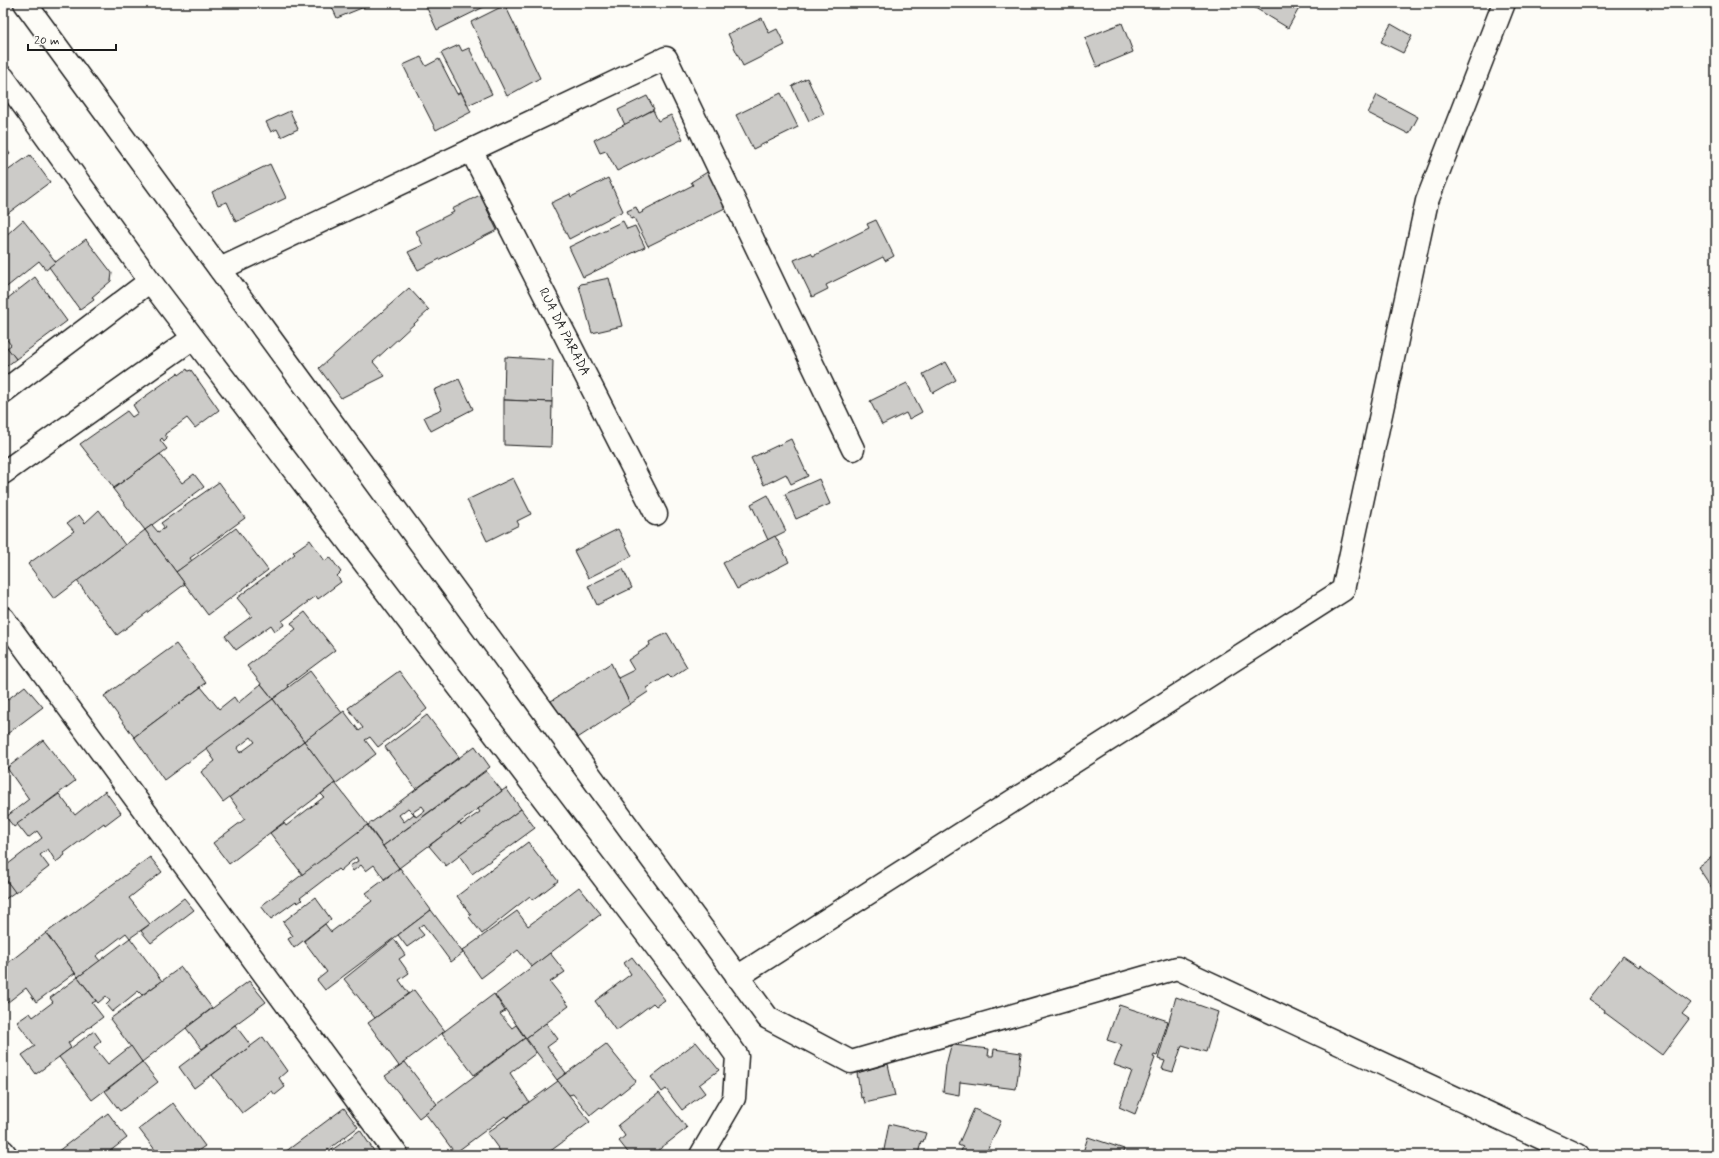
<svg xmlns="http://www.w3.org/2000/svg" width="1719" height="1158" viewBox="0 0 1719 1158" font-family="Mynerve,sans-serif">
  <rect width="100%" height="100%" fill="#fdfcf7"/>
  <filter id="ink" filterUnits="userSpaceOnUse"><feTurbulence type="fractalNoise" baseFrequency=".025" numOctaves="2"/><feDisplacementMap in="SourceGraphic" scale="8" xChannelSelector="R" yChannelSelector="G"/><feConvolveMatrix kernelMatrix="1 2 1 2 8 2 1 2 1" color-interpolation-filters="sRGB"/></filter>
  <g filter="url(#ink)">
    <g fill="#cccbc8" stroke="#1c1c1c" fill-rule="evenodd">
      <path d="M330 3H374L337 18Z"/>
      <path d="M426 3H492L437 30 425 4Z"/>
      <path d="M1247 3H1302L1288 28Z"/>
      <path d="M505 5 540 78 507 96 471 22Z"/>
      <path d="M762 18 769 33 777 29 785 45 743 66 728 34Z"/>
      <path d="M1122 23 1133 52 1097 67 1085 38Z"/>
      <path d="M1391 24 1412 36 1403 53 1381 42Z"/>
      <path d="M459 45 462 51 469 48 492 94 468 105 441 53Z"/>
      <path d="M421 57 426 66 439 59 457 94 461 92 471 112 436 130 403 65Z"/>
      <path d="M807 78 824 114 809 121 792 86Z"/>
      <path d="M781 93 798 127 753 149 736 115Z"/>
      <path d="M1377 95 1418 117 1409 134 1368 113Z"/>
      <path d="M647 96 654 109 625 125 618 110Z"/>
      <path d="M653 110 658 121 671 115 683 139 617 171 606 151 600 153 594 140Z"/>
      <path d="M290 111 298 129 281 137 277 129 271 132 266 122Z"/>
      <path d="M3 144 10 154 3 159Z"/>
      <path d="M30 155 50 182 3 217V174Z"/>
      <path d="M270 164 286 198 236 222 227 202 218 205 212 192Z"/>
      <path d="M709 171 727 207 648 246 634 218 631 219 627 211 636 207 639 214 643 212 642 211 693 185 691 182Z"/>
      <path d="M608 178 623 211 569 239 551 203 570 194 571 197Z"/>
      <path d="M480 195 497 230 418 270 408 252 423 245 416 231 454 212 452 209Z"/>
      <path d="M23 220 56 262 46 270 39 261 3 290V238Z"/>
      <path d="M876 220 894 256 885 261 883 257 826 285 828 289 812 297 794 260 811 253 813 256 869 228 867 224Z"/>
      <path d="M623 221 627 229 635 226 645 247 583 277 569 247Z"/>
      <path d="M86 239 112 273 111 281 92 297 94 300 80 310 49 267Z"/>
      <path d="M35 277 67 321 16 359 7 348 11 345 3 335V302Z"/>
      <path d="M609 278 622 326 592 333 579 286 581 284Z"/>
      <path d="M409 288 429 310 373 362 385 376 341 398 319 368Z"/>
      <path d="M3 342 16 359 3 369Z"/>
      <path d="M505 357 553 360 552 402 504 400Z"/>
      <path d="M946 362 956 380 933 393 923 374Z"/>
      <path d="M187 369 188 371 191 370 219 410 195 428 187 418 165 434 167 438 164 441 162 438 160 440 167 449 114 488 80 444 127 411 132 417 138 413 133 405 178 373 179 375Z"/>
      <path d="M459 379 473 409 431 431 424 417 442 409 434 390Z"/>
      <path d="M907 383 922 412 909 419 906 413 882 425 870 401Z"/>
      <path d="M504 400 552 402 551 447 504 445Z"/>
      <path d="M791 439 808 476 791 484 786 474 764 485 751 458Z"/>
      <path d="M160 454 182 483 194 474 204 487 145 530 113 489Z"/>
      <path d="M513 478 531 514 517 521 519 525 487 541 467 500Z"/>
      <path d="M819 479 830 504 796 519 785 494Z"/>
      <path d="M219 482 245 518 190 558 192 561 176 572 145 530 152 525 158 532 165 528 161 523Z"/>
      <path d="M768 495 786 531 768 540 751 504Z"/>
      <path d="M99 510 125 545 54 599 28 564 74 531 67 523 79 515 85 523Z"/>
      <path d="M236 528 268 570 208 615 176 572Z"/>
      <path d="M618 529 632 556 588 578 574 551Z"/>
      <path d="M145 530 185 584 117 635 77 581Z"/>
      <path d="M775 536 789 562 737 589 723 563Z"/>
      <path d="M310 540 325 561 330 557 341 572 337 576 341 582 318 599 316 596 282 621 284 625 275 631 271 625 236 650 225 636 252 616 237 598 295 554 293 552Z"/>
      <path d="M623 569 632 588 597 605 588 586Z"/>
      <path d="M305 612 335 650 288 685 289 687 273 699 247 666 296 629 291 623Z"/>
      <path d="M667 633 687 667 671 678 668 675 647 688 648 692 630 704 618 678 634 670 628 660 650 645 649 642Z"/>
      <path d="M176 644 206 683 134 737 104 696Z"/>
      <path d="M611 663 630 704 576 739 551 701Z"/>
      <path d="M310 671 342 713 304 741 273 699Z"/>
      <path d="M399 671 427 709 378 747 370 737 365 740 376 754 335 784 304 741 344 711 359 731 363 728 348 708Z"/>
      <path d="M261 684 273 699 164 780 134 737 201 687 219 709 234 697 238 703Z"/>
      <path d="M25 686 43 707 3 737V703Z"/>
      <path d="M273 699 304 741 223 802 201 772 215 761 206 748ZM251 737 255 742 240 753 237 748Z"/>
      <path d="M427 715 459 757 416 789 385 747Z"/>
      <path d="M43 740 75 781 14 827 6 817 29 799 7 768Z"/>
      <path d="M304 741 335 783 229 864 213 843 245 819 230 797Z"/>
      <path d="M475 746 490 767 383 846 368 825ZM422 806 425 810 416 817 413 812ZM408 808 414 814 404 822 399 815Z"/>
      <path d="M486 771 502 791 399 868 383 846Z"/>
      <path d="M335 783 368 825 303 875 270 833 284 823 286 826 324 797 321 794Z"/>
      <path d="M506 788 521 809 446 866 429 846 459 823 461 825 480 812 478 809Z"/>
      <path d="M105 791 121 813 105 825 104 823 64 853 65 855 56 862 48 849 40 855 49 867 15 893 3 876V868L42 838 37 831 28 838 17 824 59 794 75 815Z"/>
      <path d="M521 809 535 828 472 874 459 855Z"/>
      <path d="M367 825 399 868 384 879 374 865 366 871 361 865 353 871 350 866 358 861 356 857 340 871 338 869 300 898 302 900 298 903 296 901 271 919 261 906Z"/>
      <path d="M528 842 558 881 533 900 530 896 482 934 469 917 471 915 457 896Z"/>
      <path d="M1716 854V894L1698 867Z"/>
      <path d="M150 857 162 872 129 898 150 924 130 938 126 933 96 956 100 961 78 977 46 933Z"/>
      <path d="M400 868 431 910 325 990 317 980 327 972 304 941 325 924 331 932 372 901 366 893Z"/>
      <path d="M3 876 15 892 4 900 3 898Z"/>
      <path d="M579 887 601 914 532 967 518 950 481 978 462 951 517 911 528 926Z"/>
      <path d="M315 897 331 919 294 948 288 939 293 936 283 922Z"/>
      <path d="M184 898 194 910 151 943 141 931Z"/>
      <path d="M431 910 463 953 451 962 423 924 418 928 424 935 407 947 398 935Z"/>
      <path d="M46 933 75 973 36 1002 26 988 3 1006V967Z"/>
      <path d="M130 938 162 981 142 995 138 991 112 1012 106 1005 110 1001 106 996 98 1003 78 977Z"/>
      <path d="M394 939 405 955 399 959 409 973 399 980 409 994 375 1018 344 979Z"/>
      <path d="M550 953 565 972 550 982 569 1006 526 1038 495 995Z"/>
      <path d="M1623 956 1639 967 1640 965 1691 1003 1682 1014 1689 1019 1662 1055 1604 1012 1605 1010 1589 999Z"/>
      <path d="M632 957 665 1000 656 1006 653 1003 616 1031 595 1001 631 974 624 963Z"/>
      <path d="M181 967 212 1008 142 1062 110 1019Z"/>
      <path d="M78 977 96 1001 92 1003 103 1017 68 1043 71 1048 36 1074 22 1055 35 1046 17 1022 30 1013 33 1017 53 1002 50 998Z"/>
      <path d="M249 981 266 1002 202 1049 186 1028Z"/>
      <path d="M414 990 445 1031 399 1066 368 1023Z"/>
      <path d="M494 994 505 1011 500 1014 512 1028 516 1025 525 1038 474 1075 442 1033Z"/>
      <path d="M1176 997 1218 1012 1206 1052 1182 1045 1173 1072 1162 1069 1165 1061 1158 1059Z"/>
      <path d="M1119 1005 1168 1021 1157 1056 1154 1055 1153 1057 1155 1058 1149 1075H1150L1135 1114 1119 1107 1132 1071 1114 1065 1122 1045 1107 1040Z"/>
      <path d="M546 1023 558 1039 547 1047 566 1073 557 1080 526 1038Z"/>
      <path d="M235 1025 251 1046 194 1088 179 1067Z"/>
      <path d="M94 1031 101 1041 94 1047 108 1064 131 1046 142 1062 92 1100 59 1057Z"/>
      <path d="M263 1037 287 1071 279 1078 285 1087 275 1095 272 1091 242 1113 212 1075Z"/>
      <path d="M1716 1037V1051L1711 1048Z"/>
      <path d="M525 1038 536 1053 510 1073 529 1102 507 1118 505 1116 455 1153 425 1113Z"/>
      <path d="M696 1042 719 1070 699 1085 705 1093 682 1110 666 1089 662 1092 651 1077Z"/>
      <path d="M606 1044 636 1081 601 1109 600 1107 590 1115 573 1094 569 1095 557 1080Z"/>
      <path d="M953 1045 989 1049 988 1056H993L994 1049 1021 1053 1016 1089 960 1082 959 1095 943 1092 946 1065 951 1046Z"/>
      <path d="M142 1062 158 1082 120 1111 105 1091Z"/>
      <path d="M405 1062 437 1104 419 1118 385 1076Z"/>
      <path d="M888 1064 895 1096 865 1103 863 1097 861 1098 857 1073Z"/>
      <path d="M558 1081 590 1122 545 1155H503L487 1133Z"/>
      <path d="M659 1093 687 1128 652 1155H630L619 1141 625 1136 618 1125Z"/>
      <path d="M173 1103 205 1146 192 1155H159L139 1129Z"/>
      <path d="M344 1108 358 1127 321 1155H281Z"/>
      <path d="M974 1109 1001 1121 985 1155H959L963 1147 958 1145Z"/>
      <path d="M108 1113 127 1138 105 1155H53Z"/>
      <path d="M889 1124 926 1133 923 1142 921 1141 918 1155H883Z"/>
      <path d="M360 1130 374 1151 368 1155H325Z"/>
      <path d="M1088 1137 1124 1149 1122 1155H1082Z"/>
    </g>
    <g fill="none" stroke-linecap="round" stroke-linejoin="round">
      <g stroke="#1c1c1c" stroke-width="25">
        <g id="minor">
          <path d="M25 3 768 1018 851 1062 1177 968 1578 1155"/>
          <path d="M3 77 150 281 702 1007 737 1056 734 1098 701 1155"/>
          <path d="M471 150 656 514"/>
          <path d="M220 269 666 58 853 449"/>
          <path d="M3 392 150 281"/>
          <path d="M3 473 193 338"/>
          <path d="M3 618 397 1155"/>
          <path d="M737 977 1343 590 1427 201 1504 3"/>
          <path d="M3 1151 6 1155"/>
        </g>
      </g>
      <use href="#minor" stroke="#fdfcf7" stroke-width="22"/>
    </g>
  </g>
  <g text-anchor="middle" dominant-baseline="central" stroke-width="3" stroke-linejoin="round" paint-order="stroke">
    <g font-size="13" fill="#1c1c1c" stroke="#fdfcf7">
      <text transform="translate(564 332) rotate(63)">RUA DA PARADA</text>
    </g>
  </g>
  <rect width="1719" height="1158" fill="none" stroke="#fdfcf7" stroke-width="16"/>
  <rect x="8" y="8" width="1703" height="1142" fill="none" stroke="#1c1c1c" stroke-width="1.5" filter="url(#ink)"/>
  <path d="M28 44v6h88v-6" fill="none" stroke="#1c1c1c" stroke-width="2"/>
  <text x="34" y="44" font-size="12" fill="#1c1c1c" stroke="#fdfcf7" stroke-width="3" paint-order="stroke">20 m</text>
</svg>
